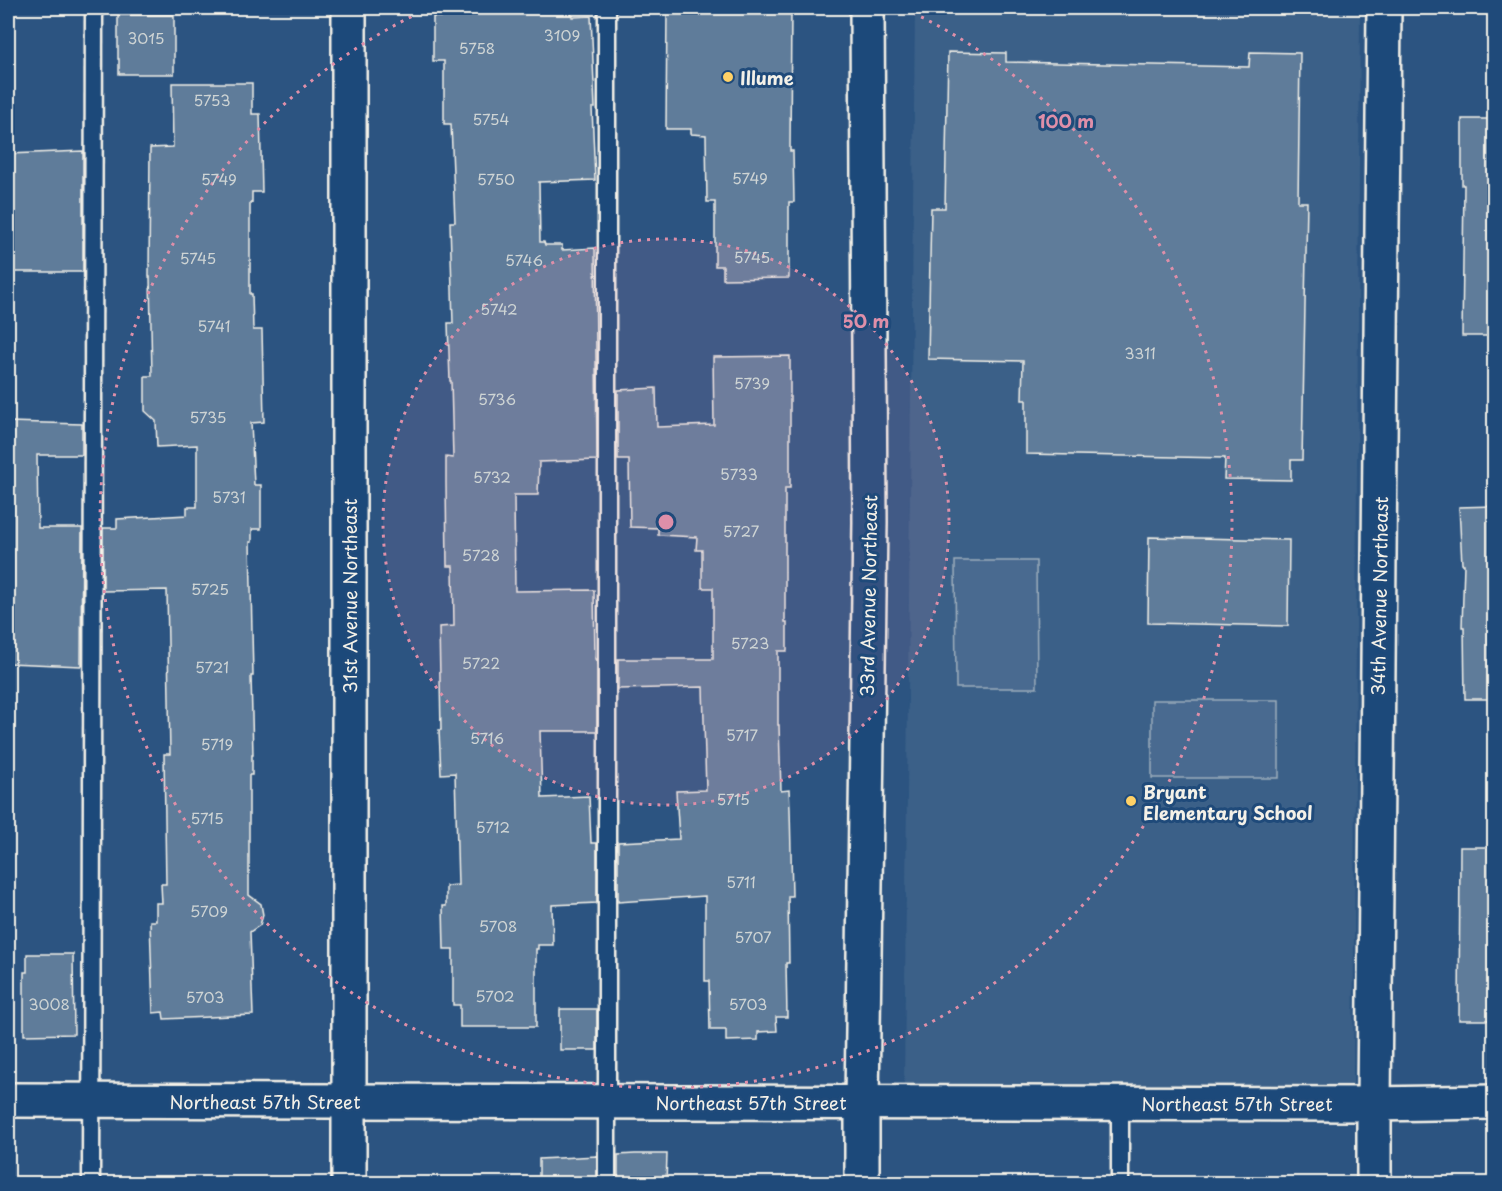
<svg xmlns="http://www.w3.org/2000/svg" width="1502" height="1191" viewBox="0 0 1502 1191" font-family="'Playpen Sans',sans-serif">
  <rect width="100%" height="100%" fill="#2c5481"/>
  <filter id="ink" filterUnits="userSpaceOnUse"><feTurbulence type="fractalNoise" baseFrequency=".0167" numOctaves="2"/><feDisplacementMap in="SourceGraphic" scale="12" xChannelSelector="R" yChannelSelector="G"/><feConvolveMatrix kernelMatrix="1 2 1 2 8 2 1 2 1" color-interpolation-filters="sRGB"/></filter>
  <g filter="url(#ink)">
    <path fill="#3b6088" d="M915 8H1360L1353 1088 904 1085Z"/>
    <g fill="#496b90" stroke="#9eaebc" stroke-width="1.5">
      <path d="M955 561H1036L1037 688H956Z"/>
      <rect x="1152" y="700" width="127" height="78"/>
    </g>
    <g fill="#5e7b9a" stroke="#f4f1e8" stroke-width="1.5">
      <path d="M667 8H791L790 151H793L794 202H789V278L723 279V266H715V202H707L706 135 691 134V129H666Z"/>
      <path d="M480 10H571L572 17 591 16 595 108H592L595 180 539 182 540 242H544L545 245H562V250L595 248 597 460 539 462 538 495H514L515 591 594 590 595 659H597V731H540L542 798 589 796 591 843H597V903L552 905 553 945H538V949H536V1027H460V1005H453V949H444L443 906H446V886L458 885 455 773 441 774 439 730H441L439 627 454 626 453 566H447L446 483V457L453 458 451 381H450L448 323H453L450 222H455L451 124H444V61H433V17H447V13L480 12Z"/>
      <path d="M118 15H174V74H119V59H118Z"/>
      <path d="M948 52 1006 53V62L1249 67 1250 52 1300 53 1298 202H1307L1302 460H1291V480L1224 479 1225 458 1026 454V400H1022L1023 361 928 359 931 208H945Z"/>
      <path d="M172 83H252V114H260L262 192H252V203H250V294H252L253 330H262L264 422 251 423 254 485H261V529H252V542H250L253 676H251L253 755H252V775H249V895L261 904 263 915 260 925 250 932 253 1015 164 1019 163 1012 153 1013 150 921H156V903H162L161 884H166L164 754H170L167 590 103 591V528H117V519L187 515V507H197V445L157 447 156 421 145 411V376H152L150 277H149L150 148 173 147Z"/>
      <path d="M1462 119H1494V336H1462L1464 185H1462Z"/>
      <path d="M83 151V272H8V154Z"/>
      <path d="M790 356V488H785V622H787V651H778V725H779L781 791 789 790 790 809 792 896H788L789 963H786L787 1017H776L777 1031 758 1032V1040L726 1041V1030H710L709 981H705V896L618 902V842L679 839 676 791 706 790 703 687 618 689V659H713V588H702V550H696L697 537 658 535V528L630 527 629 460H618V390L656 388 657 427 714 425 713 357Z"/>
      <path d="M8 422 82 424V455H37L38 528H82L81 666 8 663Z"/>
      <path d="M1494 506V699H1465L1464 627H1462L1464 564H1462L1459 507Z"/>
      <path d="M1149 537 1289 540 1288 626 1148 623Z"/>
      <path d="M1460 847H1494V1020H1459Z"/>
      <path d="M27 954H73L74 1034 24 1035V972H27Z"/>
      <rect x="560" y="1009" width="37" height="41"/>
      <path d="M635 1154H667L666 1184H618V1155Z"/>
      <path d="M597 1156V1184H539V1159Z"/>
    </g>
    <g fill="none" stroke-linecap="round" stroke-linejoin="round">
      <g stroke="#f4f1e8" stroke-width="21">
        <g id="service">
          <path d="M1120 1103V1184"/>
          <path d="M91 1184 94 8"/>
          <path d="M607 1184V8"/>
        </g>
      </g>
      <g stroke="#f4f1e8" stroke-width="38">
        <g id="minor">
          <path d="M349 8V1184"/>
          <path d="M8 1100 1374 1104 1494 1102"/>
          <path d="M862 1184V1102L870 522 867 8"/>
          <path d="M1374 1184V1104L1384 8"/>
        </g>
      </g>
      <use href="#service" stroke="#1f4a7a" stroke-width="16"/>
      <use href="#minor" stroke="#1f4a7a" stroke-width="33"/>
    </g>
  </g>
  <circle cx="666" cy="522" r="283" fill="#de8fa9" fill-opacity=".12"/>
  <g fill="none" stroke="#de8fa9" stroke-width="3" stroke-dasharray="3 6">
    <circle cx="666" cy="522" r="283"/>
    <path d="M905 9A566 566 0 1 1 427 9"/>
  </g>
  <g fill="#ffd166" stroke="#1f4a7a" stroke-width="2">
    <circle cx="728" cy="77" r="6"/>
    <circle cx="1131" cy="801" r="6"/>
  </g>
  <g text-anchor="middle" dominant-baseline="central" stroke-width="6" stroke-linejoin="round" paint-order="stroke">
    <g font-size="15" fill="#ced4d4">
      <text x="562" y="34">3109</text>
      <text x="146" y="37">3015</text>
      <text x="477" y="47">5758</text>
      <text x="212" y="99">5753</text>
      <text x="491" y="118">5754</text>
      <text x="750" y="177">5749</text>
      <text x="219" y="178">5749</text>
      <text x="496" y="178">5750</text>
      <text x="752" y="256">5745</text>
      <text x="198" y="257">5745</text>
      <text x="524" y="259">5746</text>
      <text x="499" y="308">5742</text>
      <text x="214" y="325">5741</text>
      <text x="1140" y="352">3311</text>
      <text x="752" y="382">5739</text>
      <text x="497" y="398">5736</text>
      <text x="208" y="416">5735</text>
      <text x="739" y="473">5733</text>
      <text x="492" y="476">5732</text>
      <text x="229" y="496">5731</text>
      <text x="741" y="530">5727</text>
      <text x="481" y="554">5728</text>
      <text x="210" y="588">5725</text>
      <text x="750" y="642">5723</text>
      <text x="481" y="662">5722</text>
      <text x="212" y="666">5721</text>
      <text x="742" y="734">5717</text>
      <text x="487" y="737">5716</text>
      <text x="217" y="743">5719</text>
      <text x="733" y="798">5715</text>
      <text x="207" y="817">5715</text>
      <text x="493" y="826">5712</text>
      <text x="741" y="881">5711</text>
      <text x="209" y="910">5709</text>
      <text x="498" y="925">5708</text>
      <text x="753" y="936">5707</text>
      <text x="495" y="995">5702</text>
      <text x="205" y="996">5703</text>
      <text x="49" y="1003">3008</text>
      <text x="748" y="1003">5703</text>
    </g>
    <g font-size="18" font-weight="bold" fill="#f4f1e8" stroke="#1f4a7a" text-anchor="start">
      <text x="740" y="77">Illume</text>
      <text x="1143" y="791">Bryant<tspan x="1143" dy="21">Elementary School</tspan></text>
    </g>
    <g font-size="18" fill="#f4f1e8" stroke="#1f4a7a">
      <text transform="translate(349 596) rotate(-90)">31st Avenue Northeast</text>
      <text transform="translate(868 596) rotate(-89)">33rd Avenue Northeast</text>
      <text transform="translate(1379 596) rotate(-89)">34th Avenue Northeast</text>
      <text x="265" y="1101">Northeast 57th Street</text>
      <text x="751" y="1102">Northeast 57th Street</text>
      <text x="1237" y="1103">Northeast 57th Street</text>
    </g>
  </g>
  <circle cx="666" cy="522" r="9" fill="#de8fa9" stroke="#1f4a7a" stroke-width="3"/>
  <g font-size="18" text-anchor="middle" font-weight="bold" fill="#de8fa9" stroke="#1f4a7a" stroke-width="6" stroke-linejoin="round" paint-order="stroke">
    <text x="1066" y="128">100 m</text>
    <text x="866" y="328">50 m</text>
  </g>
  <rect width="1502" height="1191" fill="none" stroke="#1f4a7a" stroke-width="30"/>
  <rect x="15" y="15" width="1472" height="1161" fill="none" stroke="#f4f1e8" stroke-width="2" filter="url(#ink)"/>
</svg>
